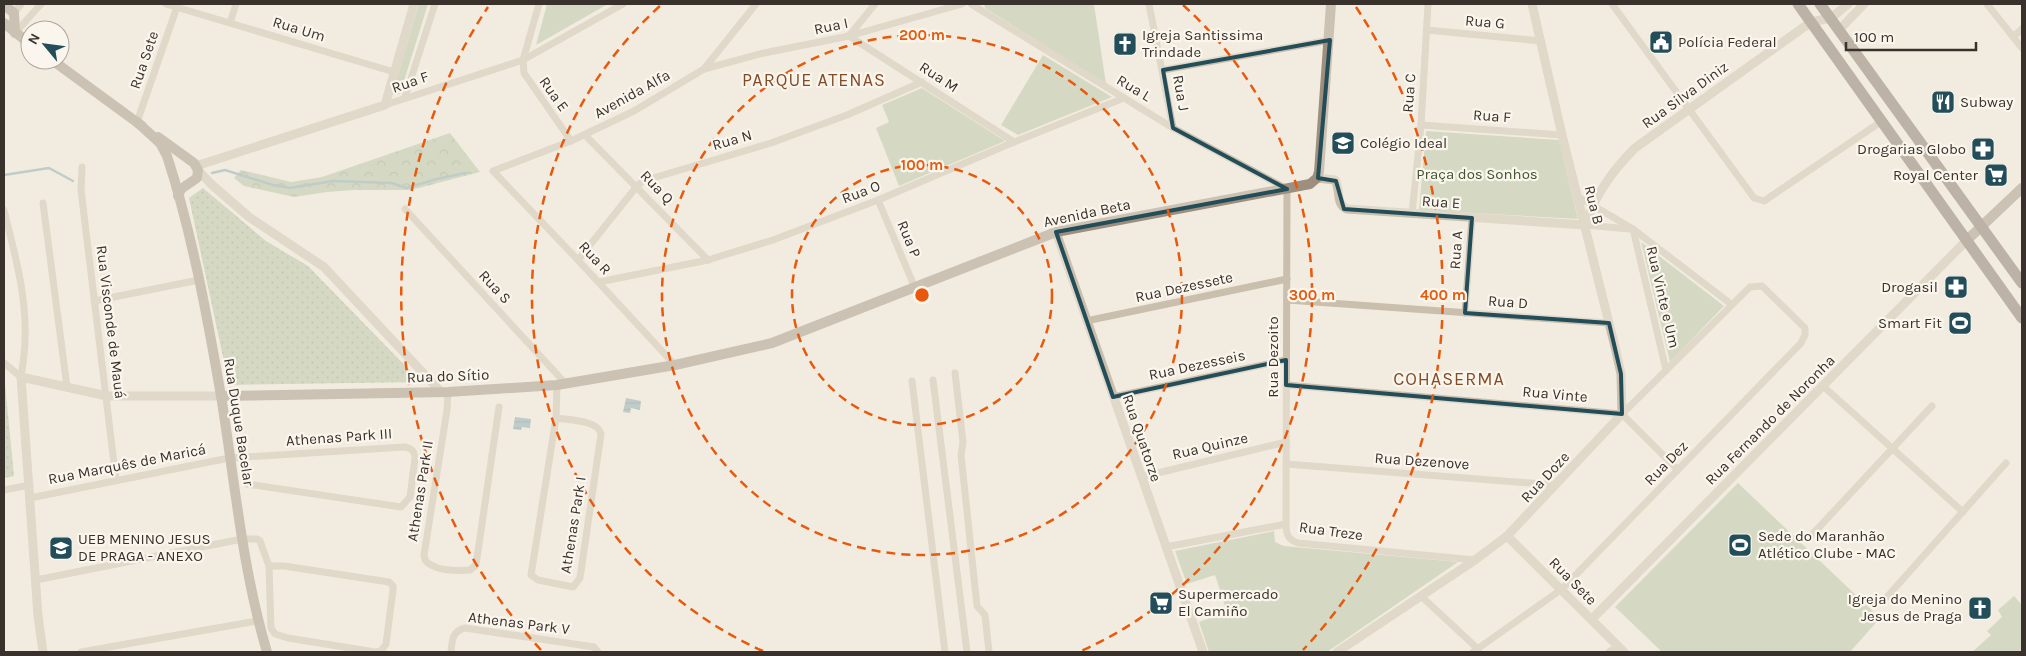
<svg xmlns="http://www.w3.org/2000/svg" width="2026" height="656" viewBox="0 0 2026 656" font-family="Karla,sans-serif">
  <defs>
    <pattern id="grass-dots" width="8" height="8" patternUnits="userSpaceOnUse" patternTransform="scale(1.25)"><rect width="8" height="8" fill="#b1c1a0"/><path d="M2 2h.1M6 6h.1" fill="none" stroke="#919d83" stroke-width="1.8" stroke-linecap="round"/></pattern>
    <pattern id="forest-crowns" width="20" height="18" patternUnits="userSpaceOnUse" patternTransform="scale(1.25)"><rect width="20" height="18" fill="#b1c1a0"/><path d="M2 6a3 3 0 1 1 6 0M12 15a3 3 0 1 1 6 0" fill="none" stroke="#919d83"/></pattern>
    <pattern id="water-rules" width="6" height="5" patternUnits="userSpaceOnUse" patternTransform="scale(1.25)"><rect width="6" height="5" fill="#80a5ae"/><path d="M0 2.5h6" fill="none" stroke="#6a878e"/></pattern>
  </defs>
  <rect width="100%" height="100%" fill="#f2ece0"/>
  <g fill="url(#grass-dots)">
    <path d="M203 188 266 241 308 266 421 382 229 385 189 198Z"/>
    <path d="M4 373 14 476 4 478Z"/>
  </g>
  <path fill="url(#forest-crowns)" d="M450 133 480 172 411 190H354L327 192 294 197 244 186 234 178 241 170 291 182 322 177Z"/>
  <g fill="#b1c1a0">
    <path d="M419 4H428L400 94 392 95Z"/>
    <path d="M547 4H608L536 45Z"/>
    <path d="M984 4H1094L1106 84 985 8Z"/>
    <path d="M1043 55 1112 97 1018 135 1001 125Z"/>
    <path d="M922 88 1005 141 899 186 876 128 889 122 882 105Z"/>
    <path d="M1426 131 1559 140 1578 219 1419 210Z"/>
    <path d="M1641 242 1724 306 1670 362Z"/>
    <path d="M1738 483 1880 618 1850 652H1662L1615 607Z"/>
    <path d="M1274 531 1275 542 1284 546 1458 562 1327 652H1209L1199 622 1227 612 1215 575 1187 584 1175 551Z"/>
    <path d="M2014 596 2022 605V652H1972L1991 635 1987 631 2002 617 1998 610Z"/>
  </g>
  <g fill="url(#water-rules)">
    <path d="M626 398 641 401 640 410 631 408 630 413 623 412Z"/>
    <path d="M515 417 531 419 530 428 522 427 521 430 513 429Z"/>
  </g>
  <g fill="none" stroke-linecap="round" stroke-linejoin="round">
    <g stroke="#80a5ae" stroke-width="2.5">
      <path d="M212 173 225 170 273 185 290 188 333 181 392 183 406 188 437 179 465 173"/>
      <path d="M4 175 49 168 73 181"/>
    </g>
    <g stroke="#cabeac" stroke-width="7">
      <path d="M166 4 394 72"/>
      <path d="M539 4 523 60 524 73 571 141"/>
      <path d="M875 4 849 36 1014 142"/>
      <path d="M971 4 1173 128 1287 189 1286 524C1286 534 1288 540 1298 543L1475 560"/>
      <path d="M1149 4 1173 128"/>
      <path d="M1612 4 1754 198 1764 201 1882 121"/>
      <path d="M1987 4 2022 48"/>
      <path d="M14 13 21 4"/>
      <path d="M230 23 236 4"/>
      <path d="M1427 30 1541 41"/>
      <path d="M15 33 41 4"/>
      <path d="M2014 36 2022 29"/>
      <path d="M704 69 764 53 849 36 962 4"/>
      <path d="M1163 70 1330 40"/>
      <path d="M405 97 435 4"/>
      <path d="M385 105 523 60 623 4"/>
      <path d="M137 122 177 7"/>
      <path d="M1421 125 1562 135"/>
      <path d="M585 135 708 260"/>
      <path d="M82 167 81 190 116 480"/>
      <path d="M1577 196 1633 229 1731 304"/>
      <path d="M878 200 915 288"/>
      <path d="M43 203 67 387"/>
      <path d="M405 209 566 384"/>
      <path d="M4 210C14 251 27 296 25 339 25 352 23 364 21 377"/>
      <path d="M1412 214 1421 125 1428 4"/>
      <path d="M1585 225 1630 229"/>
      <path d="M1633 229 1666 370"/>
      <path d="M578 260 637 186 643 181 771 143 847 115 922 82"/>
      <path d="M599 282 708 260 773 240 878 200 1014 142 1124 98"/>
      <path d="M1287 300 1609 323"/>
      <path d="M94 301 199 280"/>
      <path d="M1465 313 1472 218"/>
      <path d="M1086 321 1287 279"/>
      <path d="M4 363 21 377"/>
      <path d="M675 365 578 260 493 171 571 141 634 111 704 69 756 4"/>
      <path d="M955 373 963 442 961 455 977 606 985 615 989 652"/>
      <path d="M933 380 967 652"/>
      <path d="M912 381 945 652"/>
      <path d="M1286 385 1622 414 1678 470"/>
      <path d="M1823 386 1963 512"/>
      <path d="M448 392 447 410 424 555 425 560C434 571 457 571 470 570L476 565 499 407"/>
      <path d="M1113 397 1286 360"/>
      <path d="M556 418C569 420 598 420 601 434L580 578 573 587 538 580 531 575 556 418 557 385"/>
      <path d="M1286 464 1555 485"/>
      <path d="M1141 477 1286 442"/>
      <path d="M4 490 30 485"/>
      <path d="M30 498 229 458 404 447C411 448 414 450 415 458L410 497 401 507 247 484"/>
      <path d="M1809 538 1932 406"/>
      <path d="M1166 547 1286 524"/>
      <path d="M269 566H284L389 582 393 586V590L386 644C383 649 381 652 375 652L288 638 275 634 271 628Z"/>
      <path d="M36 580 242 539H257L260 541 269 566"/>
      <path d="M1421 596 1478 649"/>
      <path d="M1887 597 2006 463"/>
      <path d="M81 652 257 621"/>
      <path d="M451 652C452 641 452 631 465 628L594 647 598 652"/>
      <path d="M1473 652 1562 589 1801 343 1805 335V328L1762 286 1750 287 1622 414"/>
      <path d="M1609 652 1618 646"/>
    </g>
    <g stroke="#cabeac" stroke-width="9">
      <path d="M1839 30 1864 4"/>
      <path d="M196 166 385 105 414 4"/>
      <path d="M198 170 211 184 249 217 324 267 441 392"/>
      <path d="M1317 178 1335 180C1341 189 1335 204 1347 209L1585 225"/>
      <path d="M1585 225C1596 194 1612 171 1635 148L1811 22 1831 18 1848 4"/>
      <path d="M1056 232 1203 652"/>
      <path d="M1507 536 1624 652"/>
      <path d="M1592 619 1967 240"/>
      <path d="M43 652 38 616 21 377 107 396H221"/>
      <path d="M1337 652 1475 560 1507 536 1622 414 1621 374 1616 351 1562 135 1532 4"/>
    </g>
    <g stroke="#9e8e7d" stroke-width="10">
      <path d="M4 5 14 13 15 33"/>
      <path d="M4 23 30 44"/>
      <path d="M52 60 142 126"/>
      <path d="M137 122 160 143 167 156C192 233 207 315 221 396 235 482 242 568 267 652"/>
      <path d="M158 137 194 163 198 170 197 178 181 189 178 196"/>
      <path d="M1967 240 2022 188"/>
      <path d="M221 396 448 392 557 385 675 365 772 343 1056 232 1310 184 1317 178 1319 172 1331 4"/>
    </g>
    <g stroke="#7a6b5d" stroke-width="11">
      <path d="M1798 4 2022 318"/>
      <path d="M1820 4 2022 283"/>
    </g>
  </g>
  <path d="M0 0H2026V656H0ZM1330 40 1318 178 1336 181 1344 209 1472 218 1465 313 1609 323 1621 374 1622 414 1286 385V360L1113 397 1056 232 1287 189 1173 128 1163 70Z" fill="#f2ece0" fill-opacity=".55" fill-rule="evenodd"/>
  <path fill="none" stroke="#224d59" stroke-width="4" stroke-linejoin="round" d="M1330 40 1318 178 1336 181 1344 209 1472 218 1465 313 1609 323 1621 374 1622 414 1286 385V360L1113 397 1056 232 1287 189 1173 128 1163 70Z"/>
  <g fill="none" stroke="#e8590c" stroke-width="2.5" stroke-dasharray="9 6">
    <circle cx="922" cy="295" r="130"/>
    <circle cx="922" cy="295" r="260"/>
    <path d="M763 651A390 390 0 0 1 661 5M1183 5A390 390 0 0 1 1081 651"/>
    <path d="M541 650A521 521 0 0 1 488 7M1356 7A521 521 0 0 1 1303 650"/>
  </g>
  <defs>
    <g id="civic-square" transform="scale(1.25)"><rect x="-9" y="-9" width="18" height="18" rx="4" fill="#224d59" stroke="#faf6ed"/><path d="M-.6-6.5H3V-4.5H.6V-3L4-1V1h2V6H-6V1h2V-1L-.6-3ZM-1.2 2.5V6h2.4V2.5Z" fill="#fff"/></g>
    <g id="church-square" transform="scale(1.25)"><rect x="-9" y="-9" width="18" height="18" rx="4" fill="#224d59" stroke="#faf6ed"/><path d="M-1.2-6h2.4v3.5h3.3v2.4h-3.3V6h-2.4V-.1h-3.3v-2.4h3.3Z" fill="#fff"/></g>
    <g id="restaurant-square" transform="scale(1.25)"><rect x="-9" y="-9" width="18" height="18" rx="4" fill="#224d59" stroke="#faf6ed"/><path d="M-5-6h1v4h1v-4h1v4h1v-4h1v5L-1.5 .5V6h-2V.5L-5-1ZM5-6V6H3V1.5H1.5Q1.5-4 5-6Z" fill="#fff"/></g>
    <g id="school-square" transform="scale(1.25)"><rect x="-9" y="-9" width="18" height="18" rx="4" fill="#224d59" stroke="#faf6ed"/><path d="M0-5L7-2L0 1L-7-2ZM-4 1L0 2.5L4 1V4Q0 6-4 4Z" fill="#fff"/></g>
    <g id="pharmacy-square" transform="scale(1.25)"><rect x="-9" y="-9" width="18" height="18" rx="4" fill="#224d59" stroke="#faf6ed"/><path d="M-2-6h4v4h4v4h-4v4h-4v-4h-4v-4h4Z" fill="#fff"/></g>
    <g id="supermarket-square" transform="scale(1.25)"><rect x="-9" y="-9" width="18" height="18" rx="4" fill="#224d59" stroke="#faf6ed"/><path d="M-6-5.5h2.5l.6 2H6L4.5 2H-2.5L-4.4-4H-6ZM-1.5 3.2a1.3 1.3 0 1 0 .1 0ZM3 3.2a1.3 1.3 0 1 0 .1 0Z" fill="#fff"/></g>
    <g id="stadium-square" transform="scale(1.25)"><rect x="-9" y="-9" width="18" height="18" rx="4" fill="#224d59" stroke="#faf6ed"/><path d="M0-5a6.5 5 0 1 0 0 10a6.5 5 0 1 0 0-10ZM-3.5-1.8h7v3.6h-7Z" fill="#fff"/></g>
  </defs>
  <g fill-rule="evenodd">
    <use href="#civic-square" x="1661" y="42"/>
    <use href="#church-square" x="1125" y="44"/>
    <use href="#restaurant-square" x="1943" y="102"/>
    <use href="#school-square" x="1343" y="143"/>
    <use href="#pharmacy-square" x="1983" y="149"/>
    <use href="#supermarket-square" x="1996" y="175"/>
    <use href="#pharmacy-square" x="1956" y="287"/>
    <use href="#stadium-square" x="1960" y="323"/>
    <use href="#stadium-square" x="1740" y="545"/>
    <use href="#school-square" x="61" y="548"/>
    <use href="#supermarket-square" x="1161" y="603"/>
    <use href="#church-square" x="1980" y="608"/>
  </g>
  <g text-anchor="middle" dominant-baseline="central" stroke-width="4.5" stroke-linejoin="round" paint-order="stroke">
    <g font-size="15" fill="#39312b" stroke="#faf6ed">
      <text transform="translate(1485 22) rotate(5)">Rua G</text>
      <text transform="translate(831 26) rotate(-12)">Rua I</text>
      <text transform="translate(299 29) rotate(17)">Rua Um</text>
      <text transform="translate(144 60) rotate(-71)">Rua Sete</text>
      <text transform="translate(939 77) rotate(33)">Rua M</text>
      <text transform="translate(410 82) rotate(-19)">Rua F</text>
      <text transform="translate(1134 88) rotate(31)">Rua L</text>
      <text transform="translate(1181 93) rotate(80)">Rua J</text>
      <text transform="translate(1409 93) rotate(-86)">Rua C</text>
      <text transform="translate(554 94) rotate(54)">Rua E</text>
      <text transform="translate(632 94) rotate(-29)">Avenida Alfa</text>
      <text transform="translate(1685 95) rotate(-36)">Rua Silva Diniz</text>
      <text transform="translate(1492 116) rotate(4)">Rua F</text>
      <text transform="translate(732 140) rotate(-16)">Rua N</text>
      <text transform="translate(657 187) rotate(46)">Rua Q</text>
      <text transform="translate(861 192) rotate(-21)">Rua O</text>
      <text transform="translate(1441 202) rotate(4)">Rua E</text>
      <text transform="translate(1594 205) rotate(76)">Rua B</text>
      <text transform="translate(1087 213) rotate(-12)">Avenida Beta</text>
      <text transform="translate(909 239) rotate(67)">Rua P</text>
      <text transform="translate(1456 250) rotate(-86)">Rua A</text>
      <text transform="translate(595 258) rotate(47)">Rua R</text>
      <text transform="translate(495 287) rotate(47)">Rua S</text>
      <text transform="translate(1184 287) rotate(-12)">Rua Dezessete</text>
      <text transform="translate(1663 297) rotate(77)">Rua Vinte e Um</text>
      <text transform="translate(1508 302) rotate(4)">Rua D</text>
      <text transform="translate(111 322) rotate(83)">Rua Visconde de Mauá</text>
      <text transform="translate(1273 357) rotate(-90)">Rua Dezoito</text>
      <text transform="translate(1197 365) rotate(-12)">Rua Dezesseis</text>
      <text transform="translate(448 376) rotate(-2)">Rua do Sítio</text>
      <text transform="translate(1555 394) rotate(5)">Rua Vinte</text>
      <text transform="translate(1770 420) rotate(-45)">Rua Fernando de Noronha</text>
      <text transform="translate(239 422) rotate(81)">Rua Duque Bacelar</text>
      <text transform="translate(339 437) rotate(-4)">Athenas Park III</text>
      <text transform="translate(1142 438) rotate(71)">Rua Quatorze</text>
      <text transform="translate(1210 446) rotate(-13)">Rua Quinze</text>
      <text transform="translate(1422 461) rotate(4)">Rua Dezenove</text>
      <text transform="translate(1666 463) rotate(-46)">Rua Dez</text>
      <text transform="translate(127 464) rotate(-11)">Rua Marquês de Maricá</text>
      <text transform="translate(1545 477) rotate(-47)">Rua Doze</text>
      <text transform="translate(420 491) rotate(-81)">Athenas Park II</text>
      <text transform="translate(573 525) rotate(-81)">Athenas Park I</text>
      <text transform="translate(1331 531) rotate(8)">Rua Treze</text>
      <text transform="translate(1573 581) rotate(45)">Rua Sete</text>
      <text transform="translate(519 623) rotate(7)">Athenas Park V</text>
    </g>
    <g font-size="15" fill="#39312b" stroke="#faf6ed" text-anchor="start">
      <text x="1142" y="35">Igreja Santissima<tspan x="1142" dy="17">Trindade</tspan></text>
      <text x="1678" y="42">Polícia Federal</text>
      <text x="1960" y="102">Subway</text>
      <text x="1360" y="143">Colégio Ideal</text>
      <text x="1966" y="149" text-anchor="end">Drogarias Globo</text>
      <text x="1978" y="175" text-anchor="end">Royal Center</text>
      <text x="1938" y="287" text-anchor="end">Drogasil</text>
      <text x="1942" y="323" text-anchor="end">Smart Fit</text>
      <text x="1758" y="536">Sede do Maranhão<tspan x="1758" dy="17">Atlético Clube - MAC</tspan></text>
      <text x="78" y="539">UEB MENINO JESUS<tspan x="78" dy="17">DE PRAGA - ANEXO</tspan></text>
      <text x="1178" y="594">Supermercado<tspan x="1178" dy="17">El Camiño</tspan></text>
      <text x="1962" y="599" text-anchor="end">Igreja do Menino<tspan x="1962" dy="17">Jesus de Praga</tspan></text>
    </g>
    <g font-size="15" fill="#42562f" stroke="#faf6ed">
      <text x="1477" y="174">Praça dos Sonhos</text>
    </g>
    <g font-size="18" letter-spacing="1" fill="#844b27" stroke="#faf6ed">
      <text x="814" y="80">PARQUE ATENAS</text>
      <text x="1449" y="379">COHASERMA</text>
    </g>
  </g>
  <circle cx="922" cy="295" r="8" fill="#e8590c" stroke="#faf6ed" stroke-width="2.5"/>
  <g font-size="15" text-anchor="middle" font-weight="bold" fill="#e8590c" stroke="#faf6ed" stroke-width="4.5" stroke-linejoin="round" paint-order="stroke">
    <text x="922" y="40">200 m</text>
    <text x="922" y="170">100 m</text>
    <text x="1312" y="300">300 m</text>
    <text x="1443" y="300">400 m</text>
  </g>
  <rect width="2026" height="656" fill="none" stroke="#39312b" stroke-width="10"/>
  <g transform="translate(45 45) rotate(299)"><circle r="24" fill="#faf6ed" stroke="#ada79f"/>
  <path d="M0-4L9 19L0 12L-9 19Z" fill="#224d59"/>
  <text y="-8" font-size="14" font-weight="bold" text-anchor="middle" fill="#39312b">N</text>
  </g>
  <path d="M1846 42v8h130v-8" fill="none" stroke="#39312b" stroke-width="2.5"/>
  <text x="1854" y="42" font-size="15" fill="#39312b" stroke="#faf6ed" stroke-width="4" paint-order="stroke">100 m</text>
</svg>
